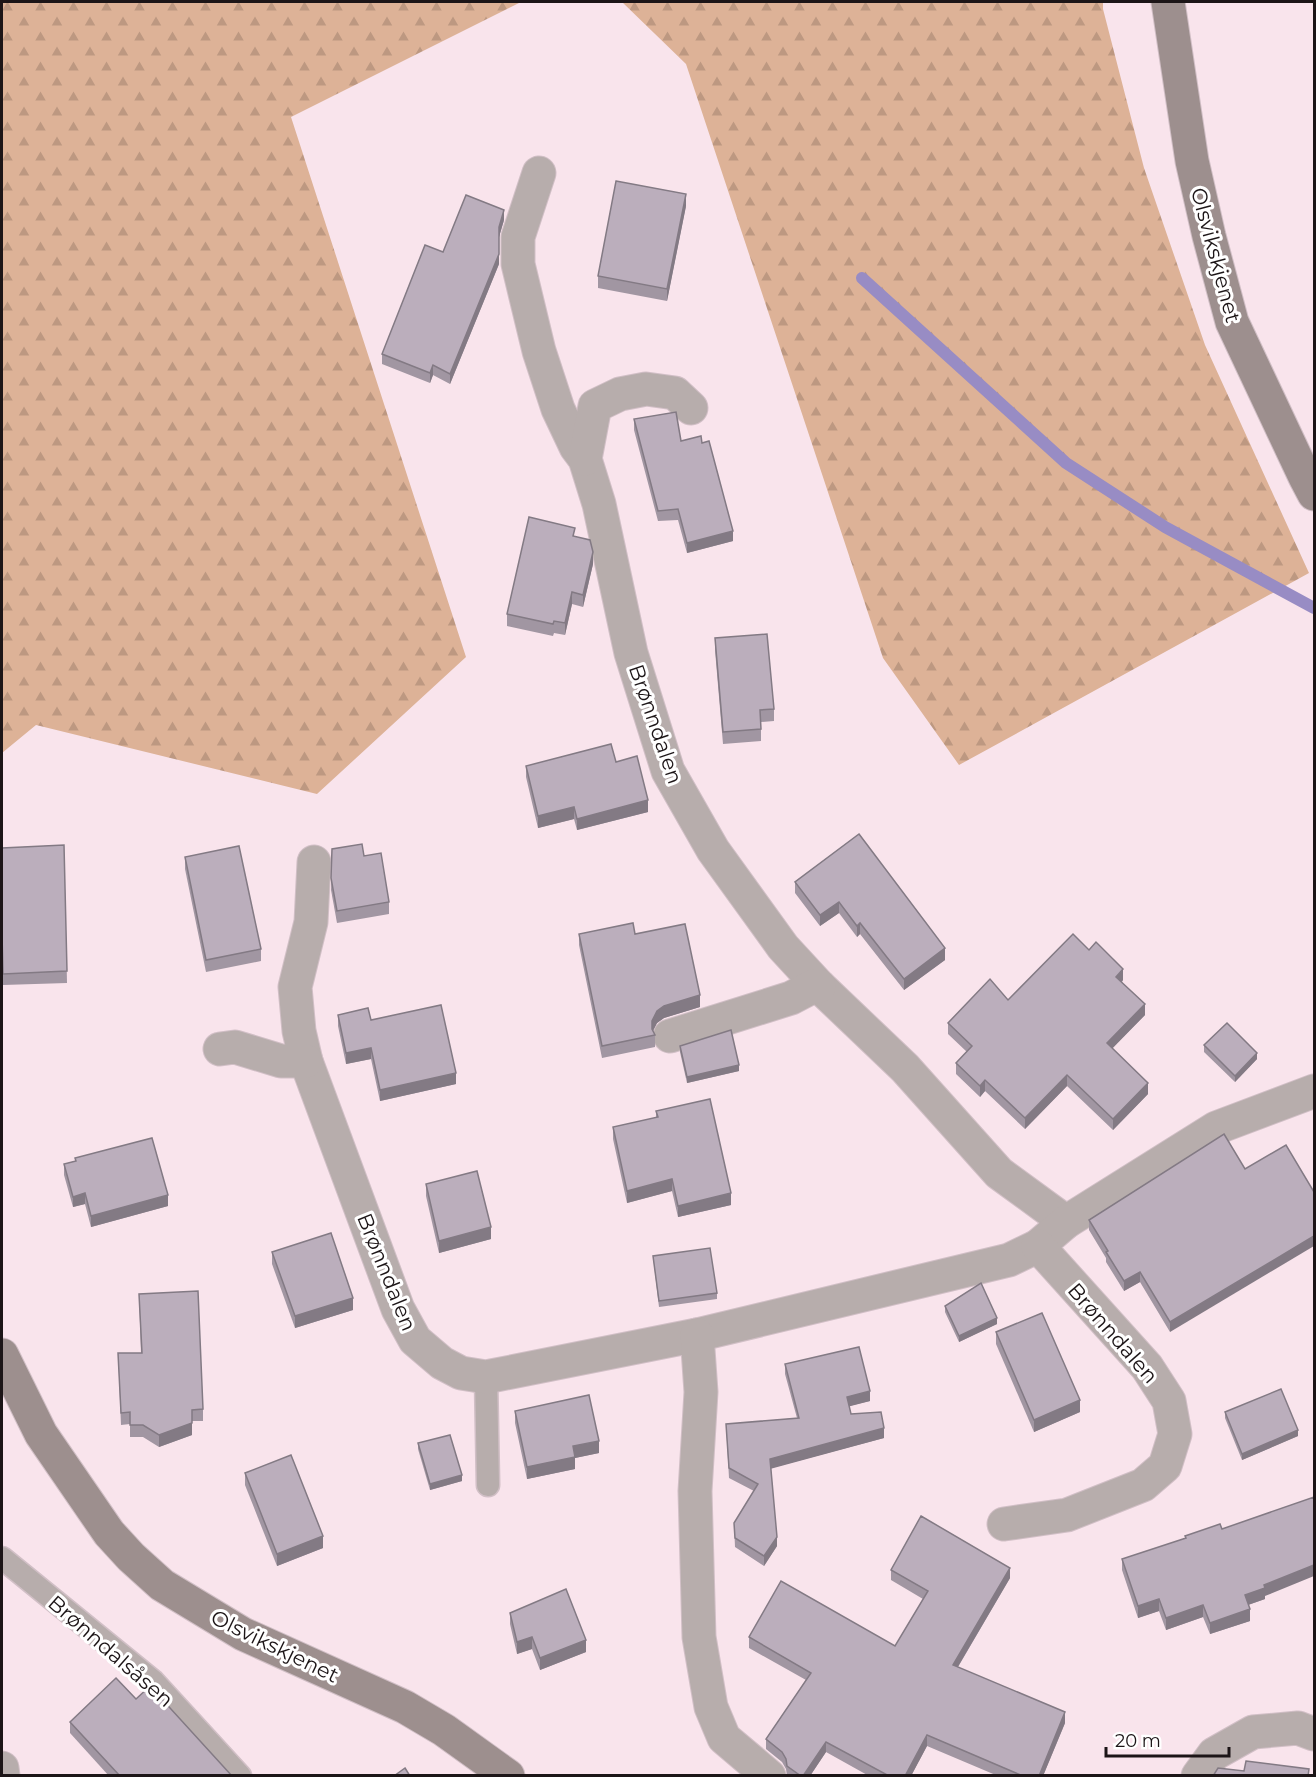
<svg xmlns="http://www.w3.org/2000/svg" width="1316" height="1777" viewBox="0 0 1316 1777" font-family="Montserrat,sans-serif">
  <defs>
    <pattern id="forest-firs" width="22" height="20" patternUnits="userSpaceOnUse" patternTransform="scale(1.5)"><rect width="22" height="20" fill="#ddb297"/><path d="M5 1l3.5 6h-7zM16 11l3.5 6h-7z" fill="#bd9881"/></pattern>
  </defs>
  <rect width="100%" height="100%" fill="#f9e4ec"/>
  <g fill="url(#forest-firs)">
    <path d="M2 2H521L291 117 466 657 317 794 36 725 2 753Z"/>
    <path d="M622 2H1103V9L1144 168 1205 345 1309 573 959 765 883 658 686 64Z"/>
  </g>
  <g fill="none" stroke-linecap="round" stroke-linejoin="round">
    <path stroke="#988cc4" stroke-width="12" d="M862 278 1066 463 1165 527 1314 608"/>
    <g stroke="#d1bfc6" stroke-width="25">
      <g id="lane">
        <path d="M486 1377 488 1485"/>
        <path d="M2 1558 153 1681 240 1776"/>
      </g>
    </g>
    <g stroke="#d1bfc6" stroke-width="35">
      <g id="street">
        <path d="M539 173 518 237V264L539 351 558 409 576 447 585 459 599 504 631 653 668 771 713 850 783 947 819 986 905 1068 999 1173 1066 1222"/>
        <path d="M585 459 595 406 620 394 646 389 675 393 691 408"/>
        <path d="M314 862 311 922 295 987 299 1031 306 1061 398 1309 415 1340 442 1363 461 1373 486 1377 697 1335 1009 1260 1038 1246 1066 1222 1216 1128 1314 1091"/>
        <path d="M670 1036 791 998 814 986H819"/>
        <path d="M220 1049 235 1047 281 1061H306"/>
        <path d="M697 1335 701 1392 695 1491 699 1637 711 1707 724 1738 769 1776"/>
        <path d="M1004 1524 1067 1515 1143 1485 1165 1466 1175 1434 1169 1401 1147 1367 1038 1246"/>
        <path d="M2 1768 3 1776"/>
        <path d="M1198 1776 1214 1754 1253 1732 1298 1728 1314 1734"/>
      </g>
    </g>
    <g stroke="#d1bfc6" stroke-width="35">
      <g id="secondary">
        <path d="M1168 2 1192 161 1209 236 1232 322 1305 477 1314 494"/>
        <path d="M2 1355 41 1434 109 1533 131 1557 162 1585 243 1634 405 1707 444 1730 508 1776"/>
      </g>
    </g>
    <use href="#lane" stroke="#b7adac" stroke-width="22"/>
    <use href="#street" stroke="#b7adac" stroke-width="33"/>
    <use href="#secondary" stroke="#9d8f8e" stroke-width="33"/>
  </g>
  <g fill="#a196a2">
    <path d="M686 206 667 301 598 288V276Z"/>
    <path d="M504 220 499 237V264L450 384 433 375 430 383 382 364V354L443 252Z"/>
    <path d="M634 419 681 441 733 541 687 553 678 520 658 521 634 430Z"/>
    <path d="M575 536 593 564 583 607 572 604 565 635 554 633 553 636 507 626V614Z"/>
    <path d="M715 638 774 709V721L761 722V741L723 744 715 650Z"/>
    <path d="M616 762 648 812 577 830 574 819 538 828 526 777V766Z"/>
    <path d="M859 834 945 960 904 990 860 934 857 937 839 913 820 926 795 893V882Z"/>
    <path d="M64 845 67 983 3 985 2 945V848Z"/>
    <path d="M332 849 364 856 389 902V914L337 923 331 890Z"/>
    <path d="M185 857 261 949V961L206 972 185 869Z"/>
    <path d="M579 934H635L700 1007 664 1018 657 1023 653 1030 655 1035V1047L602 1058 579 945Z"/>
    <path d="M1089 950 1123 980 1122 982 1145 1015 1112 1048 1148 1094 1113 1130 1067 1086 1025 1129 985 1091 980 1097 956 1074V1063L967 1052 948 1034V1023L1008 1000Z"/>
    <path d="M338 1015 371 1020 456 1084 380 1101 371 1059 346 1064 338 1026Z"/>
    <path d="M1204 1045 1257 1059 1235 1082 1204 1052Z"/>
    <path d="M680 1046 739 1071 687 1083 680 1052Z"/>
    <path d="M656 1111 731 1205 678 1217 672 1191 627 1203 613 1139V1127L656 1118Z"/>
    <path d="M1224 1134 1170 1332 1140 1282 1124 1291 1106 1262V1258L1089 1230V1220Z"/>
    <path d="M75 1158 168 1206 91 1227 85 1204 73 1207 64 1175V1164L75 1161Z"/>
    <path d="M426 1184 491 1239 439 1253 426 1196Z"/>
    <path d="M272 1252 353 1310 295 1328 272 1264Z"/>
    <path d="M653 1256 717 1293V1299L659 1307Z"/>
    <path d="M139 1294 203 1409V1421H192V1435L159 1447 143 1437H130V1424L121 1425 118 1353H141Z"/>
    <path d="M945 1306 997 1324 959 1342 945 1312Z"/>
    <path d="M996 1332 1080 1412 1034 1432 996 1344Z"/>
    <path d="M785 1364 870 1401 849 1406 851 1414 884 1438 771 1468 777 1546 764 1566 735 1547 734 1523 754 1491 729 1478 726 1424 797 1418 785 1374Z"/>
    <path d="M515 1411 599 1453 575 1458V1469L527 1479 515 1423Z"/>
    <path d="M1225 1412 1298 1436 1242 1460 1225 1418Z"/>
    <path d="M418 1443 462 1481 430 1490 418 1449Z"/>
    <path d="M245 1473 323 1548 277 1566 245 1485Z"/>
    <path d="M1222 1529 1265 1596V1599L1248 1605 1250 1621 1210 1634 1203 1617 1166 1630 1159 1611 1138 1618 1122 1570V1559L1185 1539V1536Z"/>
    <path d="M891 1570 1010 1578 958 1667 1065 1723 1043 1776H998L927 1746 911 1776H869L826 1752 810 1776H787L786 1769 782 1762 766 1749V1739L806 1680 749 1648V1637L895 1646 923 1599 891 1580Z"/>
    <path d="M510 1613 586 1652 540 1670 532 1649 517 1654 510 1624Z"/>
    <path d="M136 1699 232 1776H109L70 1733V1722Z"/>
  </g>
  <g fill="#837a84">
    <path d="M686 194V206L667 301V289Z"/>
    <path d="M504 210V220L499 237V227Z"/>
    <path d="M499 254V264L450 384V374Z"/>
    <path d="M433 365V375L430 383V373Z"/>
    <path d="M733 531V541L687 553V543Z"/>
    <path d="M593 552V564L583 607V595Z"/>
    <path d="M572 592V604L565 635V623Z"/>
    <path d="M648 800V812L577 830V819Z"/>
    <path d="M574 807V819L538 828V816Z"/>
    <path d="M839 902V913L820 926V915Z"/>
    <path d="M860 923V934L857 937V926Z"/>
    <path d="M945 948V960L904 990V979Z"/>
    <path d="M1123 969V980L1116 988V977Z"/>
    <path d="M700 995V1007L664 1018 657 1023 652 1033V1021L657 1011 664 1006Z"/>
    <path d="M1145 1004V1015L1107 1054V1043Z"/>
    <path d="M371 1048V1059L346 1064V1053Z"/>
    <path d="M1257 1053V1059L1235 1082V1076Z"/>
    <path d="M739 1065V1071L687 1083V1077Z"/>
    <path d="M456 1073V1084L380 1101V1090Z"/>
    <path d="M1067 1075V1086L1025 1129V1118Z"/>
    <path d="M985 1080V1091L980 1097V1086Z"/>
    <path d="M1148 1083V1094L1113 1130V1119Z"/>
    <path d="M672 1179V1191L627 1203V1191Z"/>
    <path d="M85 1193V1204L73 1207V1197Z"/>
    <path d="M731 1193V1205L678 1217V1206Z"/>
    <path d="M168 1195V1206L91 1227V1216Z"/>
    <path d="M491 1227V1239L439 1253V1241Z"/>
    <path d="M1314 1236V1246L1170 1332V1322Z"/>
    <path d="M1140 1272V1282L1124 1291V1281Z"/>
    <path d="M353 1298V1310L295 1328V1316Z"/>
    <path d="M997 1318V1324L959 1342V1336Z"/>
    <path d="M870 1391V1401L847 1407V1397Z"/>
    <path d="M1080 1400V1412L1034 1432V1420Z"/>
    <path d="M192 1423V1435L159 1447V1435Z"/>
    <path d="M884 1428V1438L770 1469V1459Z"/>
    <path d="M1298 1430V1436L1242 1460V1454Z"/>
    <path d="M599 1441V1453L575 1458V1469L527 1479V1467L573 1446Z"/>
    <path d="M462 1475V1481L430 1490V1484Z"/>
    <path d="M323 1536V1548L277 1566V1554Z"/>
    <path d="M777 1537V1546L764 1566V1556Z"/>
    <path d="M1314 1565V1576L1265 1596V1599L1245 1606V1595L1264 1585Z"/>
    <path d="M1010 1568V1578L953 1675V1665Z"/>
    <path d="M1159 1599V1611L1138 1618V1606Z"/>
    <path d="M1203 1605V1617L1166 1630V1618Z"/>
    <path d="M1250 1609V1621L1210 1634V1623Z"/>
    <path d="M532 1637V1649L517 1654V1642Z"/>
    <path d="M586 1640V1652L540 1670V1658Z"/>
    <path d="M1065 1712V1723L1043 1776H1039Z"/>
    <path d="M927 1735V1746L911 1776H905Z"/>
    <path d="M826 1742V1752L810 1776H803Z"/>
  </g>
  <g fill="#bbaebc" stroke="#837a84" stroke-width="1.5">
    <path d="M616 181 686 194 667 289 598 276Z"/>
    <path d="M466 195 504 210 499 227V254L450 374 433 365 430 373 382 354 425 245 443 252Z"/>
    <path d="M676 412 681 441 701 436 702 443 709 441 733 531 687 543 678 509 658 511 634 419Z"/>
    <path d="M529 517 575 528 573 536 590 540 593 552 583 595 572 592 565 623 554 621 553 624 507 614Z"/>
    <path d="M767 634 774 709 760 710 761 729 723 732 715 638Z"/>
    <path d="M611 744 616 762 637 756 648 800 577 819 574 807 538 816 526 766Z"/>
    <path d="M859 834 945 948 904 979 860 923 857 926 839 902 820 915 795 882Z"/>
    <path d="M362 844 364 856 381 853 389 902 337 911 331 878 332 849Z"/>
    <path d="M64 845 67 971 3 974 2 934V848Z"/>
    <path d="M239 846 261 949 206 960 185 857Z"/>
    <path d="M633 923 635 934 685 924 700 995 664 1006 657 1011 652 1021V1029L655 1035 602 1046 579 934Z"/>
    <path d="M1073 934 1089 950 1096 942 1123 969 1116 977 1145 1004 1107 1043 1148 1083 1113 1119 1067 1075 1025 1118 985 1080 980 1086 956 1063 972 1046 948 1023 990 979 1008 1000Z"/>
    <path d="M441 1005 456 1073 380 1090 371 1048 346 1053 338 1015 368 1008 371 1020Z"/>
    <path d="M1227 1023 1257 1053 1235 1076 1204 1045Z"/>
    <path d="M731 1030 739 1065 687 1077 680 1046Z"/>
    <path d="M710 1099 731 1193 678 1206 672 1179 627 1191 613 1127 658 1117 656 1111Z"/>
    <path d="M1224 1134 1245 1169 1286 1145 1314 1192V1236L1170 1322 1140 1272 1124 1281 1106 1252 1108 1251 1089 1220Z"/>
    <path d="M152 1138 168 1195 91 1216 85 1193 73 1197 64 1164 76 1161 75 1158Z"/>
    <path d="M477 1171 491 1227 439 1241 426 1184Z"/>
    <path d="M331 1233 353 1298 295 1316 272 1252Z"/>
    <path d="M710 1248 717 1293 659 1301 653 1256Z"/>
    <path d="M981 1283 997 1318 959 1336 945 1306Z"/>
    <path d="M198 1291 203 1409 192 1410V1423L159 1435 143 1425H130V1412L121 1413 118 1353H142L139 1294Z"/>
    <path d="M1042 1313 1080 1400 1034 1420 996 1332Z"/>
    <path d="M859 1347 870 1391 847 1397 851 1414 881 1412 884 1428 770 1459 777 1537 764 1556 735 1538 734 1523 758 1484 729 1468 726 1424 799 1418 785 1364Z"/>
    <path d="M1281 1389 1298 1430 1242 1454 1225 1412Z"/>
    <path d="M589 1395 599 1441 573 1446 575 1457 527 1467 515 1411Z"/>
    <path d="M450 1435 462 1475 430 1484 418 1443Z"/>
    <path d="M291 1455 323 1536 277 1554 245 1473Z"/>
    <path d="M1314 1497V1565L1264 1585 1265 1588 1245 1595 1250 1609 1210 1623 1203 1605 1166 1618 1159 1599 1138 1606 1122 1559 1186 1538 1185 1536 1220 1524 1222 1529Z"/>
    <path d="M921 1516 1010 1568 953 1665 1065 1712 1039 1776H1023L927 1735 905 1776H889L826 1742 803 1776H801L787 1766 786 1759 782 1752 766 1739 811 1673 749 1637 781 1581 895 1646 928 1591 891 1570Z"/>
    <path d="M566 1589 586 1640 540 1658 532 1637 517 1642 510 1613Z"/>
    <path d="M116 1678 136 1699 150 1686 232 1776H120L70 1722Z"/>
    <path d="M1246 1761 1309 1769 1308 1776H1213L1218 1768 1244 1771Z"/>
    <path d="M405 1768 410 1776H394Z"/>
  </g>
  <g text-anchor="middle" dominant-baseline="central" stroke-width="6" stroke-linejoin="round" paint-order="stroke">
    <g font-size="21" fill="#1c1517" stroke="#fff">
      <text transform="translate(1216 255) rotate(75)">Olsvikskjenet</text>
      <text transform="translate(656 724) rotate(71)">Brønndalen</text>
      <text transform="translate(387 1272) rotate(68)">Brønndalen</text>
      <text transform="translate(1113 1333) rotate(49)">Brønndalen</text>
      <text transform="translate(275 1646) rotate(26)">Olsvikskjenet</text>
      <text transform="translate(111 1651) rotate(41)">Brønndalsåsen</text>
    </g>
  </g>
  <rect width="1316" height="1777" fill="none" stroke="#1c1517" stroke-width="6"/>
  <path d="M1106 1747v9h123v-9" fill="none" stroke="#1c1517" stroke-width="3"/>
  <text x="1115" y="1747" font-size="18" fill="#1c1517" stroke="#ffffff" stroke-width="4.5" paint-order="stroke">20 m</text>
</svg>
